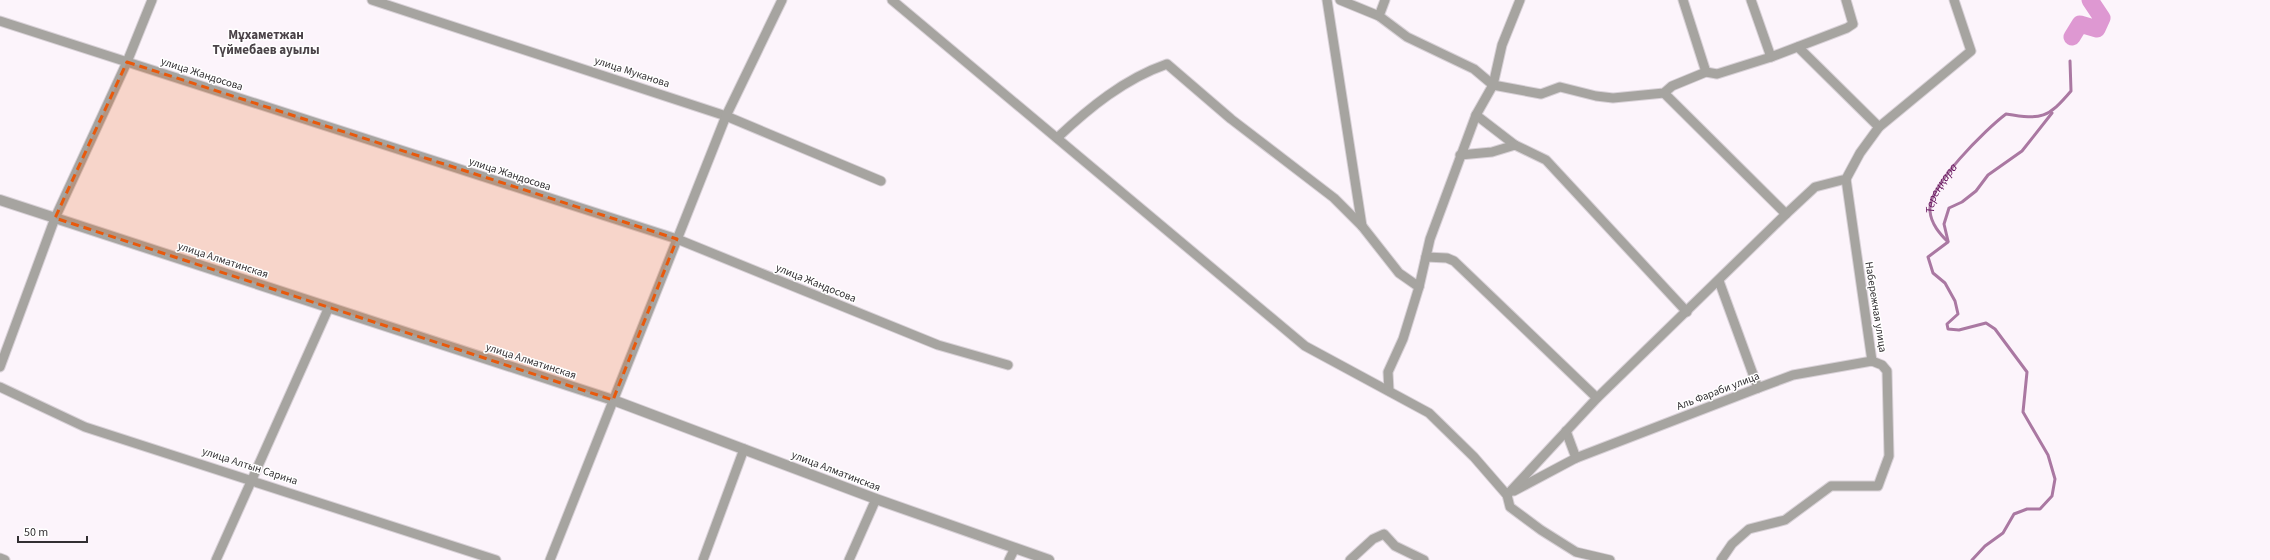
<svg xmlns="http://www.w3.org/2000/svg" width="2270" height="560" viewBox="0 0 2270 560" font-family="'Source Sans 3',sans-serif">
  <rect width="100%" height="100%" fill="#fcf4fb"/>
  <g fill="none" stroke-linecap="round" stroke-linejoin="round">
    <g stroke="#aa78a2" stroke-width="3">
      <path d="M1948 241 1944 224 1949 208 1962 202 1976 191 1988 175 2022 151 2052 113"/>
      <path id="s1" d="M1972 560 1985 546 2003 533 2014 514 2027 509H2040L2052 496 2055 479 2048 455 2023 412 2027 372 1995 329 1986 323 1959 330 1948 329 1947 324 1958 314 1955 301 1945 283 1933 273 1928 257 1948 242C1940 234 1931 224 1930 211 1927 187 1986 129 2006 114 2042 120 2048 118 2071 91L2070 61"/>
    </g>
    <path stroke="#de98d2" stroke-width="17" d="M2072 37 2080 24 2097 29 2102 18 2090 0"/>
    <g stroke="#d8d1d7" stroke-width="11">
      <g id="minor">
        <path d="M372 0 726 116 881 181"/>
        <path d="M892 0 1305 346 1429 413 1474 457 1507 495 1510 507 1541 530 1576 552 1610 560"/>
        <path d="M1327 0 1362 226"/>
        <path d="M1340 0 1379 16 1407 37 1474 69 1493 85 1541 94 1560 87 1596 96 1613 98 1664 93 1672 86 1706 72 1717 74 1771 57 1847 28 1853 24 1846 0"/>
        <path d="M1683 0 1706 72"/>
        <path d="M1751 0 1771 57"/>
        <path d="M1379 16 1385 0"/>
        <path d="M0 21 677 239 938 345 1008 365"/>
        <path d="M1798 47 1879 127"/>
        <path d="M1664 93 1786 214"/>
        <path d="M1476 115 1515 145"/>
        <path d="M1057 138C1089 108 1124 79 1167 64L1231 119 1334 198 1362 226 1399 273 1419 287 1403 339 1388 372 1389 391"/>
        <path d="M1460 155 1492 152 1515 145 1546 160 1687 312"/>
        <path d="M1846 179 1872 361"/>
        <path d="M1426 257 1447 258 1454 261 1597 398"/>
        <path d="M1719 281 1758 388"/>
        <path d="M1419 287 1430 239 1476 115 1493 85 1502 45 1520 0"/>
        <path d="M0 367 55 218 127 62 152 0"/>
        <path d="M0 387 85 427 496 560"/>
        <path d="M1566 431 1576 458"/>
        <path d="M1514 491 1576 458 1758 388 1793 375 1872 361"/>
        <path d="M1507 495 1597 398 1786 214 1815 187 1846 179 1860 153 1879 127 1971 51 1954 0"/>
        <path d="M0 558 5 560"/>
        <path d="M216 560 329 307"/>
        <path d="M550 560 726 116 782 0"/>
        <path d="M703 560 744 449"/>
        <path d="M849 560 876 499"/>
        <path d="M1009 560 1015 548"/>
        <path d="M1350 560 1373 539 1384 534 1395 546 1424 560"/>
        <path d="M1721 560 1732 544 1749 529 1785 520 1831 486H1878L1889 456 1887 371 1882 365 1872 361"/>
      </g>
    </g>
    <g stroke="#d8d1d7" stroke-width="12">
      <path id="tertiary" d="M0 200 613 400 876 499 1049 560"/>
    </g>
    <use href="#minor" stroke="#a6a4a0" stroke-width="9"/>
    <use href="#tertiary" stroke="#a6a4a0" stroke-width="10"/>
  </g>
  <path fill="#e8590c" fill-opacity="0.2" stroke="#e8590c" stroke-width="3" stroke-dasharray="8 5" stroke-linejoin="round" d="M127 62 677 239 613 400 55 218Z"/>
  <g text-anchor="middle" dominant-baseline="central" stroke-width="3" stroke-linejoin="round" paint-order="stroke">
    <g font-size="11" fill="#322f32" stroke="#fff">
      <text transform="translate(632 72) rotate(18)">улица Муканова</text>
      <text transform="translate(202 74) rotate(18)">улица Жандосова</text>
      <text transform="translate(510 174) rotate(18)">улица Жандосова</text>
      <text transform="translate(223 260) rotate(18)">улица Алматинская</text>
      <text transform="translate(816 283) rotate(22)">улица Жандосова</text>
      <text transform="translate(1876 307) rotate(81)">Набережная улица</text>
      <text transform="translate(531 361) rotate(18)">улица Алматинская</text>
      <text transform="translate(1718 391) rotate(-21)">Аль Фараби улица</text>
      <text transform="translate(250 466) rotate(18)">улица Алтын Сарина</text>
      <text transform="translate(836 471) rotate(21)">улица Алматинская</text>
    </g>
    <g font-size="12" font-style="italic" fill="#66135d" stroke="#fff">
      <text stroke="none"><textPath href="#s1" startOffset="517">Тереңқара</textPath></text>
    </g>
    <g font-size="13" font-weight="bold" fill="#4a4348" stroke="#fff">
      <text x="266" y="35">Мұхаметжан<tspan x="266" dy="15">Түймебаев ауылы</tspan></text>
    </g>
  </g>
  <path d="M18 536v6h69v-6" fill="none" stroke="#322f32" stroke-width="2"/>
  <text x="24" y="536" font-size="12" fill="#322f32" stroke="#ffffff" stroke-width="3" paint-order="stroke">50 m</text>
</svg>
